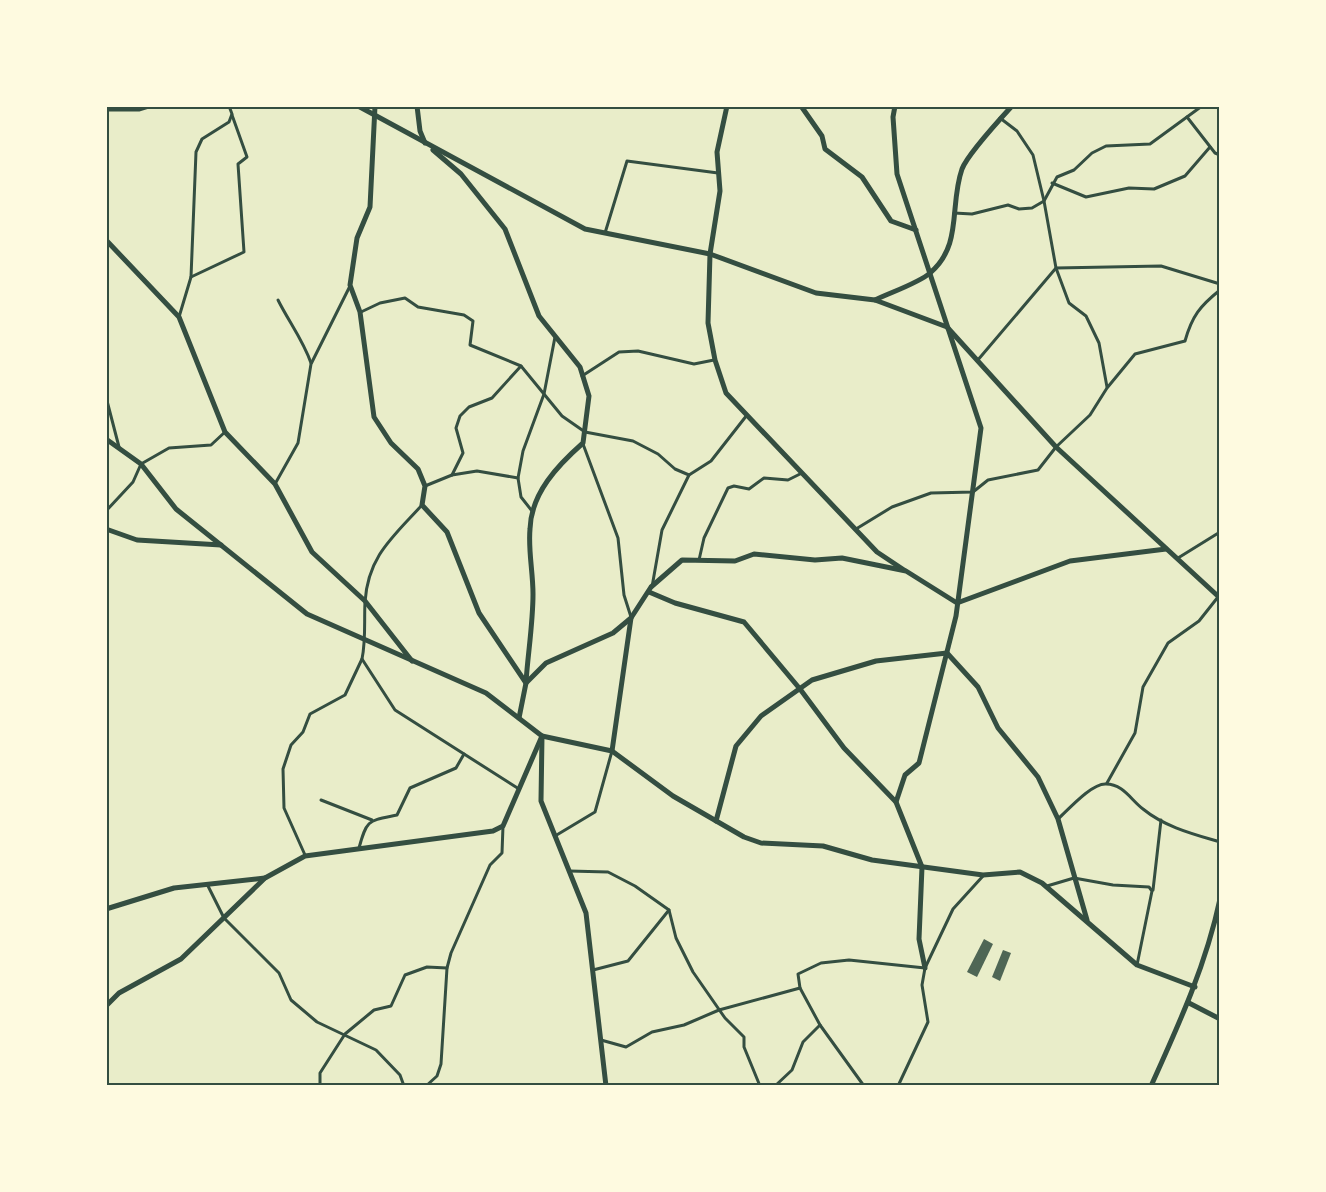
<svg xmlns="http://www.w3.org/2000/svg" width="1326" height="1192" viewBox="0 0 1326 1192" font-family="'PT Sans Narrow',sans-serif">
  <rect width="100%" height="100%" fill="#e9edc9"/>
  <g fill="#4f6655">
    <path d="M984 939 993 944 977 977 967 972Z"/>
    <path d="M1003 950 1011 953 1000 981 992 977Z"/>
  </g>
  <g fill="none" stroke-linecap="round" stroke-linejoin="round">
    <g stroke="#344e41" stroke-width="3">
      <path d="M106 110H139L152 106"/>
      <path d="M1187 117 1215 153 1220 155"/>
      <path d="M1000 118 1017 131 1033 155 1044 201 1056 268 1069 303 1086 316 1099 343 1107 387"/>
      <path d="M1052 183 1086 197 1129 188 1154 189 1185 176 1210 147"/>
      <path d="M954 213 972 214 1008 205 1019 209 1032 208 1044 201 1057 177 1074 170 1092 153 1106 146 1150 144 1202 106"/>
      <path d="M605 233 627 161 718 173"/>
      <path d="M191 277 244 252 238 164 247 157 232 115"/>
      <path d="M278 300C289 322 303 340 311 363"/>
      <path d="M361 312 380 303 405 298 418 307 464 315 473 321 470 345 521 366 562 416 585 432 633 441 658 454 675 469 689 475"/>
      <path d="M179 317 191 277 196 152 202 139 229 122 232 114 229 106"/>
      <path d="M977 361 1056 268 1161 266 1220 284"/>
      <path d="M582 376 619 352 638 351 694 364 714 360"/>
      <path d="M106 397 119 447"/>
      <path d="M583 444 618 538 624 595 631 617"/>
      <path d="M452 475 463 453 456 428 460 416 469 407 492 398 521 366"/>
      <path d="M275 484 298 443 311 364 350 286"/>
      <path d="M425 486 452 475 477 471 518 478"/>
      <path d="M422 505C393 537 368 556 365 602 364 622 366 640 362 659L395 710 519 789"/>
      <path d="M106 511 133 482 141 464 169 448 211 445 225 432"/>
      <path d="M532 511 521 497 518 478 523 451 544 394 555 337"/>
      <path d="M856 529 892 507 931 493 973 492 988 480 1038 470 1056 447 1090 415 1107 388 1135 354 1185 341C1192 316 1200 306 1220 290"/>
      <path d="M1178 558 1220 532"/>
      <path d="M699 560 704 538 728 488 734 486 749 489 764 478 788 480 802 473"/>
      <path d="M652 587 662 530 689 475 711 461 747 415"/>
      <path d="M1107 783 1135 733 1143 687 1168 643 1199 621 1218 597"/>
      <path d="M321 800 372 820"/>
      <path d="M1058 819C1069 809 1092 783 1106 784 1123 784 1131 800 1143 809 1165 827 1193 834 1220 842"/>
      <path d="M555 836 595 812 612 751"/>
      <path d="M359 848C367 819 368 821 397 815L410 788 456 768 464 754"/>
      <path d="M305 855 284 808 283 769 291 745 303 732 310 714 345 695 362 659"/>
      <path d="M569 871 608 872 635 886 669 910 676 938 693 972 725 1018 744 1037V1047L760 1086"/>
      <path d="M207 884 224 918 279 973 291 1000 317 1022 376 1050 400 1075 404 1086"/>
      <path d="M1047 886 1074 878 1113 885 1149 887 1152 891 1137 965"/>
      <path d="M1153 890 1161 820"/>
      <path d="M593 970 628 961 669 910"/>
      <path d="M601 1040 626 1047 652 1032 684 1025 719 1010 800 988"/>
      <path d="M320 1086V1073L345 1034 374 1010 391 1006 405 975 427 967 447 968"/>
      <path d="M426 1086 437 1076 441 1064 447 968 451 953 490 865 502 853 503 826"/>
      <path d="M775 1086 792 1070 803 1042 820 1025"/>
      <path d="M864 1086 820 1025 800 988 798 974 821 963 849 960 925 968"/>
      <path d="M898 1086 928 1022 922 985 925 968 953 909 983 876"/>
    </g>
    <g stroke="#344e41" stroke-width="5">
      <path d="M358 106 585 229 710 254 816 293 875 300 947 327 1056 447 1220 598"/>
      <path d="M375 106 370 207 357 238 350 285 360 312 374 417 391 443 418 469 425 486 422 505 447 532 479 613 526 683 519 718"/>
      <path d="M417 106 420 131 425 143"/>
      <path d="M727 106 717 152 720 191 710 254 708 323 715 360 726 393 877 552 904 570"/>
      <path d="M801 106 822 136 825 149 862 177 891 221 916 230"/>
      <path d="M895 106 893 117 897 174 981 428 956 616 919 763 905 775 896 802 922 867 919 939 925 968"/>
      <path d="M433 150 461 174 505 229 539 316 580 367 589 396 583 443C558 465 531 493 530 529 528 550 533 572 533 594 533 623 528 653 526 682"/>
      <path d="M106 240 179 317 225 432 275 484 312 552 365 601 412 661"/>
      <path d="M875 300C889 293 919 283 930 273 963 245 949 206 962 169 967 156 1001 118 1012 106"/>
      <path d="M106 439 141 464 176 509 307 614 486 693 542 736 541 801 586 913 606 1086"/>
      <path d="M106 529 137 540 221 545"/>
      <path d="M649 592 675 603 744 622 800 689 844 748 896 802"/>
      <path d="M526 683 546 663 613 633 631 618 651 587 682 560 735 561 754 554 815 560 842 558 906 571 957 603 1070 561 1166 549"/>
      <path d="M612 751 631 618"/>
      <path d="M716 821 736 746 761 716 812 680 876 661 947 653 978 687 998 728 1038 777 1058 819 1087 920"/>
      <path d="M106 909 174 888 265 878"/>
      <path d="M1189 1003 1220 1019"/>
      <path d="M106 1006 119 993 181 959 265 878 305 856 493 831 503 826 542 736 612 751 673 796 744 837 761 843 823 846 872 860 983 875 1020 872 1042 883 1137 965 1195 987"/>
      <path d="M1151 1086C1179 1024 1206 965 1220 899"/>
    </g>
  </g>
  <rect width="1326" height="1192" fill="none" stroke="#fefae0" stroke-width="215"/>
  <rect x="108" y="108" width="1110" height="976" fill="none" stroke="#344e41" stroke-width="2"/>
</svg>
